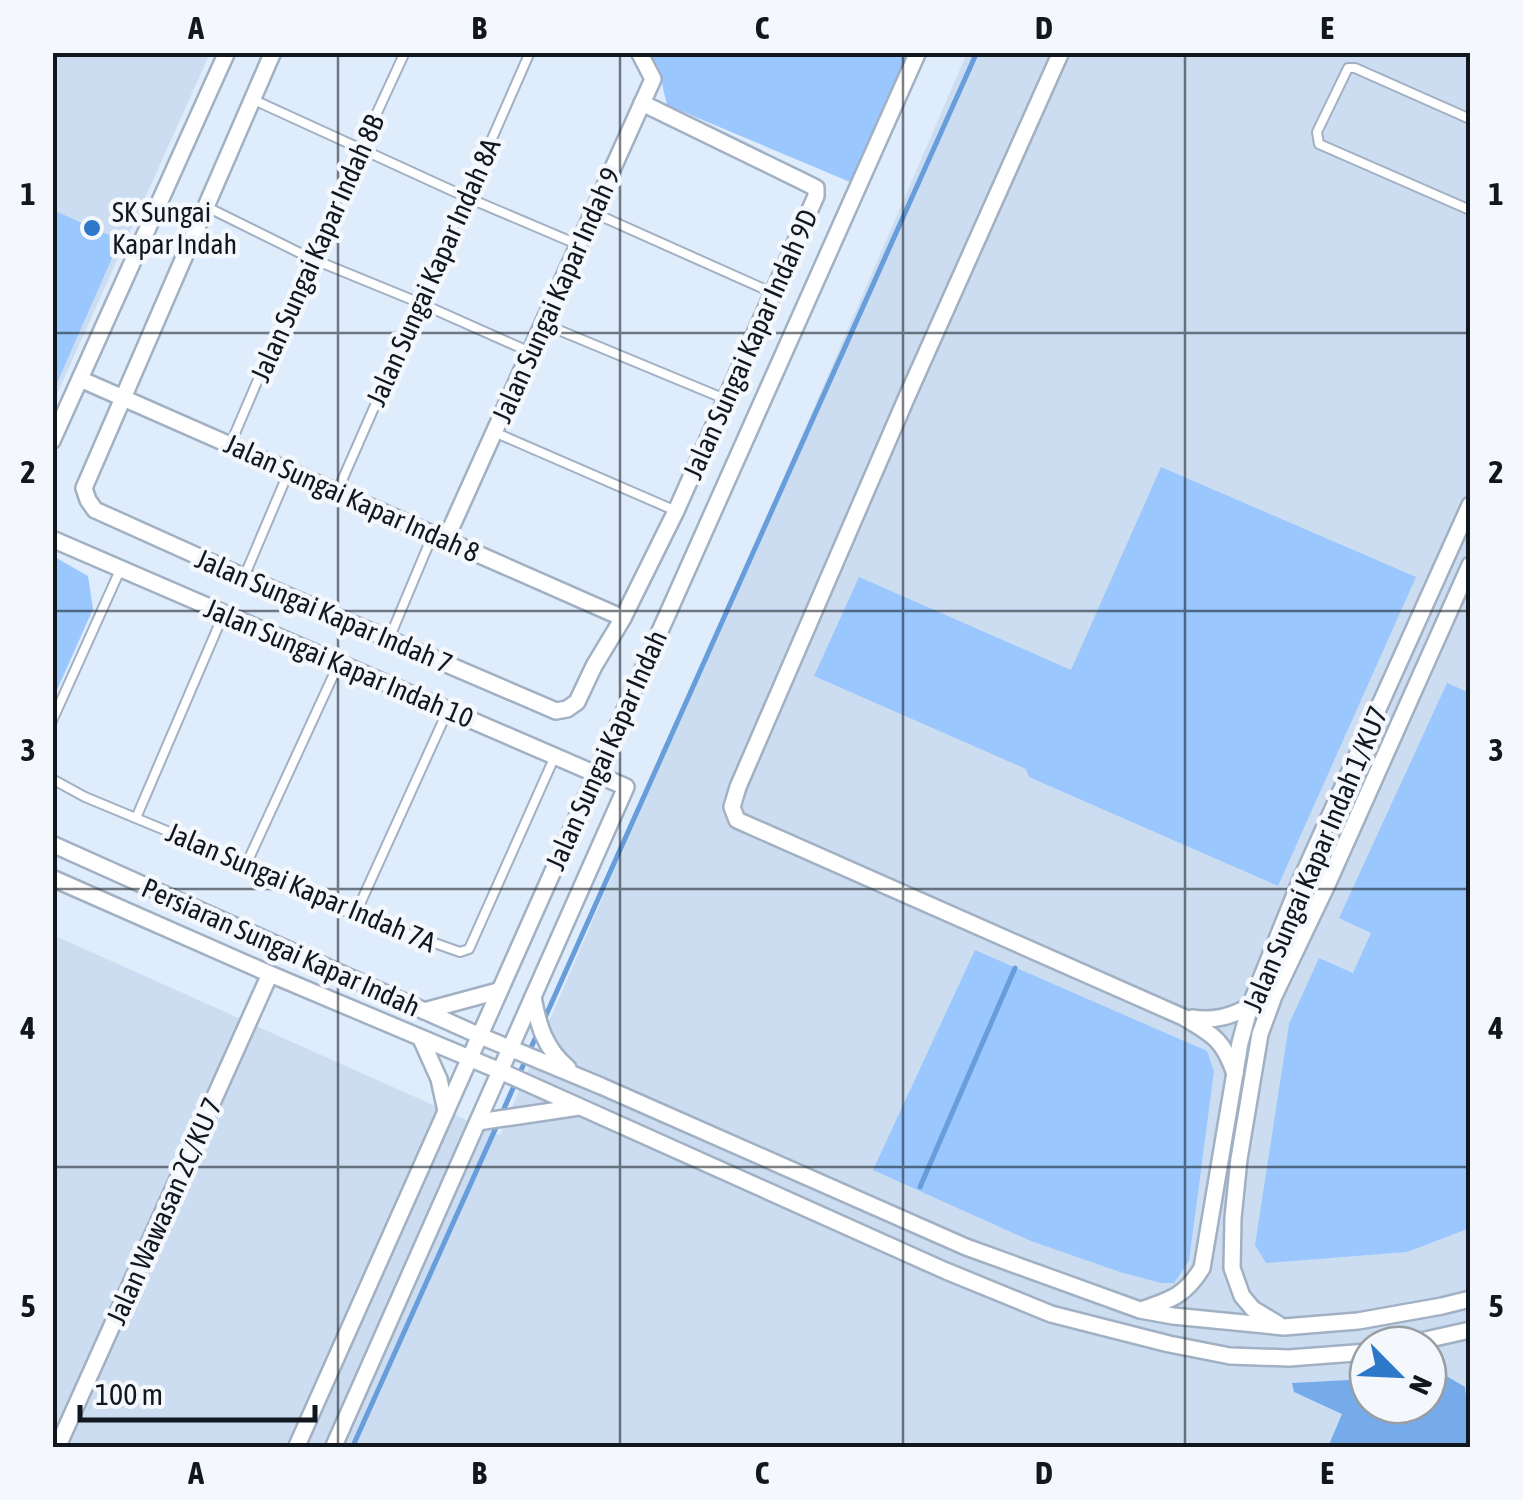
<svg xmlns="http://www.w3.org/2000/svg" width="1523" height="1500" viewBox="0 0 1523 1500" font-family="'Asap Condensed',sans-serif">
  <rect width="100%" height="100%" fill="#dfecfc"/>
  <g fill="#ccddf1" fill-rule="evenodd">
    <path d="M53 53H210L53 403Z"/>
    <path d="M967 53H1470V1447L53 1448V935L500 1135ZM1368 1345H1428V1405H1368Z"/>
  </g>
  <g fill="#9ac7fd">
    <path d="M648 53H908L850 182 667 105 658 67Z"/>
    <path d="M53 210 120 240 53 392Z"/>
    <path d="M1161 467 1416 577 1278 886 1029 777 1026 769 814 676 859 577 1071 670Z"/>
    <path d="M53 556 88 576 93 609 53 699Z"/>
    <path d="M1447 683 1470 693V1228L1407 1252 1266 1263 1255 1245 1289 1024 1319 958 1353 973 1371 933 1339 918Z"/>
    <path d="M975 950 1207 1051 1214 1071 1189 1261 1174 1283H1161L1120 1272 1031 1241 873 1170Z"/>
  </g>
  <path fill="#75abea" d="M1438 1371 1465 1387 1470 1435 1467 1447H1328L1342 1414 1294 1392 1292 1383 1368 1379V1405H1428V1373Z"/>
  <g fill="none" stroke-linecap="round" stroke-linejoin="round">
    <g stroke="#689ddc" stroke-width="5">
      <path d="M543 1022 977 52"/>
      <path d="M502 1113 538 1032"/>
      <path d="M920 1187 1015 968"/>
      <path d="M352 1448 498 1123"/>
    </g>
    <g stroke="#a1b1c3" stroke-width="12">
      <g id="lane">
        <path d="M254 100 466 197 579 245"/>
        <path d="M1470 119 1355 68H1348L1317 132 1319 144 1470 210"/>
        <path d="M207 207 310 258 420 303 530 352"/>
        <path d="M594 213 773 293"/>
        <path d="M544 324 725 399"/>
        <path d="M494 432 676 511"/>
        <path d="M230 445 310 258 405 52"/>
        <path d="M337 492 530 52"/>
        <path d="M244 577 289 471"/>
        <path d="M389 639 433 534"/>
        <path d="M52 721 121 568"/>
        <path d="M52 779 85 797 191 841 245 867 355 915 460 952 469 949 555 756"/>
        <path d="M136 818 224 613"/>
        <path d="M245 867 339 663"/>
        <path d="M355 915 448 710"/>
      </g>
    </g>
    <g stroke="#a1b1c3" stroke-width="20">
      <g id="street">
        <path d="M273 52 84 488 88 500 95 510 244 577 556 711 567 709 577 702 594 666 623 618 676 511 816 196V188L802 181 642 103"/>
        <path d="M1061 52 909 392 738 787 732 807 737 820 1183 1017C1213 1035 1223 1039 1235 1074"/>
        <path d="M80 379 623 618"/>
        <path d="M52 441 227 52"/>
        <path d="M52 539 626 787 333 1448"/>
        <path d="M446 539 653 79 639 52"/>
        <path d="M52 844 478 1035 601 1086 966 1247 1140 1310 1173 1316 1284 1327 1358 1321 1442 1306 1470 1299"/>
        <path d="M52 878 270 974 500 1071 946 1271 1051 1314 1169 1344 1230 1356 1289 1358 1368 1352"/>
        <path d="M533 997C538 1025 545 1049 568 1068"/>
        <path d="M424 1011 498 991"/>
        <path d="M1192 1018C1214 1021 1230 1017 1250 1006"/>
        <path d="M421 1039 439 1079 446 1111"/>
        <path d="M478 1122 579 1107"/>
        <path d="M1144 1309C1173 1299 1186 1294 1202 1268L1240 1043 1250 1006 1300 882 1470 505"/>
        <path d="M1278 1324 1253 1309 1242 1296 1232 1268 1233 1218 1239 1159 1260 1034 1274 996 1327 885 1470 565"/>
        <path d="M1403 1345 1470 1330"/>
        <path d="M57 1448 270 974"/>
        <path d="M296 1448 918 52"/>
      </g>
    </g>
    <use href="#lane" stroke="#fff" stroke-width="8"/>
    <use href="#street" stroke="#fff" stroke-width="15"/>
  </g>
  <path fill="none" stroke="#11171e" stroke-width="2.5" stroke-opacity="0.55" d="M338 52V1448M620 52V1448M903 52V1448M1185 52V1448M52 333H1470M52 611H1470M52 889H1470M52 1167H1470"/>
  <circle fill="#2e78c9" stroke="#f4f8fc" stroke-width="4" cx="92" cy="228" r="10"/>
  <g text-anchor="middle" dominant-baseline="central" stroke-width="9" stroke-linejoin="round" paint-order="stroke">
    <g font-size="28" fill="#11171e" stroke="#f4f8fc" text-anchor="start">
      <text x="112" y="212">SK Sungai<tspan x="112" dy="32">Kapar Indah</tspan></text>
    </g>
    <g font-size="28" fill="#11171e" stroke="#f4f8fc">
      <text transform="translate(317 248) rotate(-66)">Jalan Sungai Kapar Indah 8B</text>
      <text transform="translate(433 272) rotate(-66)">Jalan Sungai Kapar Indah 8A</text>
      <text transform="translate(556 295) rotate(-66)">Jalan Sungai Kapar Indah 9</text>
      <text transform="translate(750 344) rotate(-66)">Jalan Sungai Kapar Indah 9D</text>
      <text transform="translate(352 498) rotate(24)">Jalan Sungai Kapar Indah 8</text>
      <text transform="translate(324 611) rotate(23)">Jalan Sungai Kapar Indah 7</text>
      <text transform="translate(339 663) rotate(23)">Jalan Sungai Kapar Indah 10</text>
      <text transform="translate(606 750) rotate(-66)">Jalan Sungai Kapar Indah</text>
      <text transform="translate(1315 859) rotate(-67)">Jalan Sungai Kapar Indah 1/KU7</text>
      <text transform="translate(301 887) rotate(23)">Jalan Sungai Kapar Indah 7A</text>
      <text transform="translate(281 947) rotate(24)">Persiaran Sungai Kapar Indah</text>
      <text transform="translate(164 1211) rotate(-66)">Jalan Wawasan 2C/KU 7</text>
    </g>
  </g>
  <rect width="1523" height="1500" fill="none" stroke="#f4f8fc" stroke-width="110"/>
  <g transform="translate(1398 1375) rotate(114)"><circle r="48" fill="#f4f8fc" stroke="#999ea3" stroke-width="2.5"/>
  <path d="M0-8L18 38L0 25L-18 38Z" fill="#2e78c9"/>
  <text y="-15" font-size="28" font-weight="bold" text-anchor="middle" fill="#11171e">N</text>
  </g>
  <path d="M80 1405v15h235v-15" fill="none" stroke="#11171e" stroke-width="5"/>
  <text x="95" y="1405" font-size="30" fill="#11171e" stroke="#f4f8fc" stroke-width="8" paint-order="stroke">100 m</text>
  <rect x="55" y="55" width="1413" height="1390" fill="none" stroke="#11171e" stroke-width="4"/>
  <g font-size="32" text-anchor="middle" font-weight="bold" fill="#11171e">
    <text x="196" y="39">A</text>
    <text x="479" y="39">B</text>
    <text x="762" y="39">C</text>
    <text x="1044" y="39">D</text>
    <text x="1327" y="39">E</text>
    <text x="28" y="205">1</text>
    <text x="1496" y="205">1</text>
    <text x="28" y="483">2</text>
    <text x="1496" y="483">2</text>
    <text x="28" y="761">3</text>
    <text x="1496" y="761">3</text>
    <text x="28" y="1039">4</text>
    <text x="1496" y="1039">4</text>
    <text x="28" y="1317">5</text>
    <text x="1496" y="1317">5</text>
    <text x="196" y="1484">A</text>
    <text x="479" y="1484">B</text>
    <text x="762" y="1484">C</text>
    <text x="1044" y="1484">D</text>
    <text x="1327" y="1484">E</text>
  </g>
</svg>
